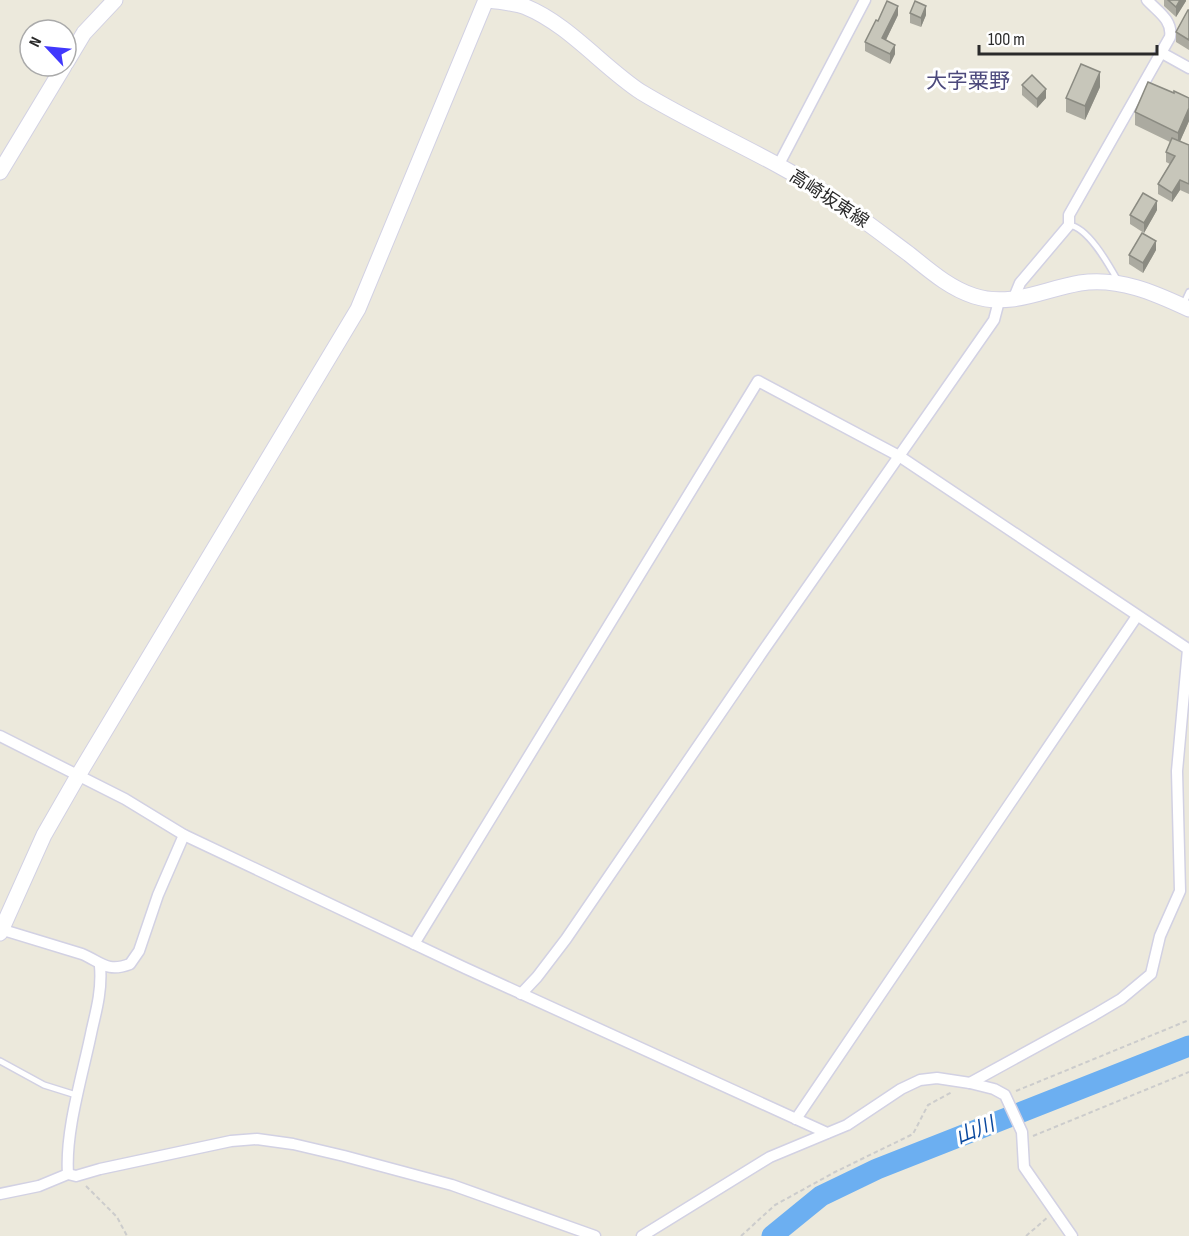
<svg xmlns="http://www.w3.org/2000/svg" width="1189" height="1236" viewBox="0 0 1189 1236" font-family="'Sofia Sans Condensed','Noto Sans JP',sans-serif">
  <rect width="100%" height="100%" fill="#ece9dc"/>
  <g fill="none" stroke-linecap="round" stroke-linejoin="round">
    <path stroke="#6caff1" stroke-width="21" d="M772 1236 821 1196 877 1169 1189 1046"/>
    <g stroke="#d2d1e3" stroke-width="8">
      <g id="lane">
        <path d="M1069 225C1088 227 1109 265 1118 281"/>
        <path d="M1183 305 1189 292"/>
        <path d="M0 1061 44 1085 76 1095"/>
      </g>
    </g>
    <g stroke="#d2d1e3" stroke-width="13">
      <g id="street">
        <path d="M1162 53 1189 68"/>
        <path d="M778 166 865 0"/>
        <path d="M1013 300 1020 283 1069 225V215L1170 37C1173 20 1157 11 1147 0"/>
        <path d="M0 736 125 799 184 835 465 968 827 1133"/>
        <path d="M0 929 82 954C101 962 107 973 130 964L139 951 158 895 184 835"/>
        <path d="M414 944 758 381 899 456 1188 649 1177 771 1180 891 1160 936 1151 974 1121 999 1094 1015 970 1083"/>
        <path d="M521 994 537 977 566 939 763 651 994 320 999 301"/>
        <path d="M796 1119 1137 616"/>
        <path d="M68 1174C65 1130 83 1074 92 1029 97 1008 102 988 100 966"/>
        <path d="M0 1194 39 1186 68 1174 76 1176 100 1169 231 1141 257 1139 293 1144 344 1156 452 1185 595 1236"/>
        <path d="M642 1236 770 1157 847 1125 901 1089 920 1080 937 1078 970 1083 994 1089 1005 1095 1022 1132 1024 1167 1072 1236"/>
      </g>
    </g>
    <g stroke="#d2d1e3" stroke-width="17">
      <g id="secondary">
        <path d="M490 0C502 2 515 3 526 7 568 24 603 67 641 92 702 129 769 156 828 195 856 214 882 234 909 254 929 270 949 288 974 296 1011 308 1044 289 1080 283 1119 277 1155 293 1189 309"/>
        <path d="M66 63 84 33 115 0"/>
        <path d="M0 172 64 66"/>
        <path d="M0 933 44 835 79 774 358 309 486 0"/>
      </g>
    </g>
    <g stroke="#ccc" stroke-width="2" stroke-dasharray="4.5 3" stroke-linecap="butt">
      <path d="M1016 1091 1189 1020"/>
      <path d="M1033 1136 1189 1072"/>
      <path d="M86 1186 117 1217 127 1236"/>
      <path d="M741 1236 775 1205 835 1172 913 1134 928 1105 952 1092"/>
      <path d="M1026 1236 1048 1217"/>
    </g>
    <use href="#lane" stroke="#fff" stroke-width="5"/>
    <use href="#street" stroke="#fff" stroke-width="10"/>
    <use href="#secondary" stroke="#fff" stroke-width="15"/>
  </g>
  <g fill="#abaaa0">
    <path d="M1164 0H1186V1L1176 17 1164 6Z"/>
    <path d="M1189 10V50L1176 42V32Z"/>
    <path d="M910 13 926 15 921 27 910 23Z"/>
    <path d="M898 15 886 40 895 54 890 64 865 51V42L878 21Z"/>
    <path d="M1022 85 1046 98 1037 108 1022 95Z"/>
    <path d="M1100 87 1085 120 1066 112V98Z"/>
    <path d="M1174 93 1189 98V121L1180 141 1189 145V194L1180 190 1172 202 1158 194V184L1170 164 1166 162V152L1170 142 1135 125V112Z"/>
    <path d="M1157 210 1144 233 1130 224V215Z"/>
    <path d="M1156 250 1143 273 1129 264V255Z"/>
  </g>
  <g fill="#8b8b82">
    <path d="M1180 0H1186V1L1176 17V7Z"/>
    <path d="M898 6V15L882 48V38Z"/>
    <path d="M926 6V15L921 27V18Z"/>
    <path d="M895 45V54L890 64V54Z"/>
    <path d="M1100 72V87L1085 120V106Z"/>
    <path d="M1046 89V98L1037 108V99Z"/>
    <path d="M1189 108V121L1178 146V133Z"/>
    <path d="M1180 180V190L1172 202V193Z"/>
    <path d="M1157 201V210L1144 233V223Z"/>
    <path d="M1156 241V250L1143 273V263Z"/>
  </g>
  <g fill="#c7c6ba" stroke="#8b8b82" stroke-width="1.5">
    <path d="M1168 0H1180L1176 7Z"/>
    <path d="M887 1 898 6 882 38 895 45 890 54 865 42 876 20 878 21Z"/>
    <path d="M915 1 926 6 921 18 910 13Z"/>
    <path d="M1188 10H1189V40L1176 32Z"/>
    <path d="M1081 64 1100 72 1085 106 1066 98Z"/>
    <path d="M1032 75 1046 89 1037 99 1022 85Z"/>
    <path d="M1148 82 1174 93V91L1189 98V108L1178 133 1135 112Z"/>
    <path d="M1172 138 1189 145V184L1180 180 1172 193 1158 184 1175 156 1166 152Z"/>
    <path d="M1143 193 1157 201 1144 223 1130 215Z"/>
    <path d="M1142 233 1156 241 1143 263 1129 255Z"/>
  </g>
  <g text-anchor="middle" dominant-baseline="central" stroke-width="6" stroke-linejoin="round" paint-order="stroke">
    <g font-size="18" fill="#2a2a2a" stroke="#fff">
      <text transform="translate(829 199) rotate(33)">高崎坂東線</text>
    </g>
    <g font-size="20" font-style="italic" fill="#0b499e" stroke="#fff">
      <text transform="translate(975 1131) rotate(-22)">山川</text>
    </g>
    <g font-size="21" fill="#4c497c" stroke="#fff">
      <text x="968" y="81">大字粟野</text>
    </g>
  </g>
  <g transform="translate(48 48) rotate(296)"><circle r="28" fill="#ffffff" stroke="#aaaaaa" stroke-width="1.5"/>
  <path d="M0-4.5L10 22L0 15L-10 22Z" fill="#4138fd"/>
  <text y="-9" font-size="16" font-weight="bold" text-anchor="middle" fill="#2a2a2a">N</text>
  </g>
  <path d="M979 45v9h178v-9" fill="none" stroke="#2a2a2a" stroke-width="3"/>
  <text x="988" y="45" font-size="18" fill="#2a2a2a" stroke="#ffffff" stroke-width="4.5" paint-order="stroke">100 m</text>
</svg>
